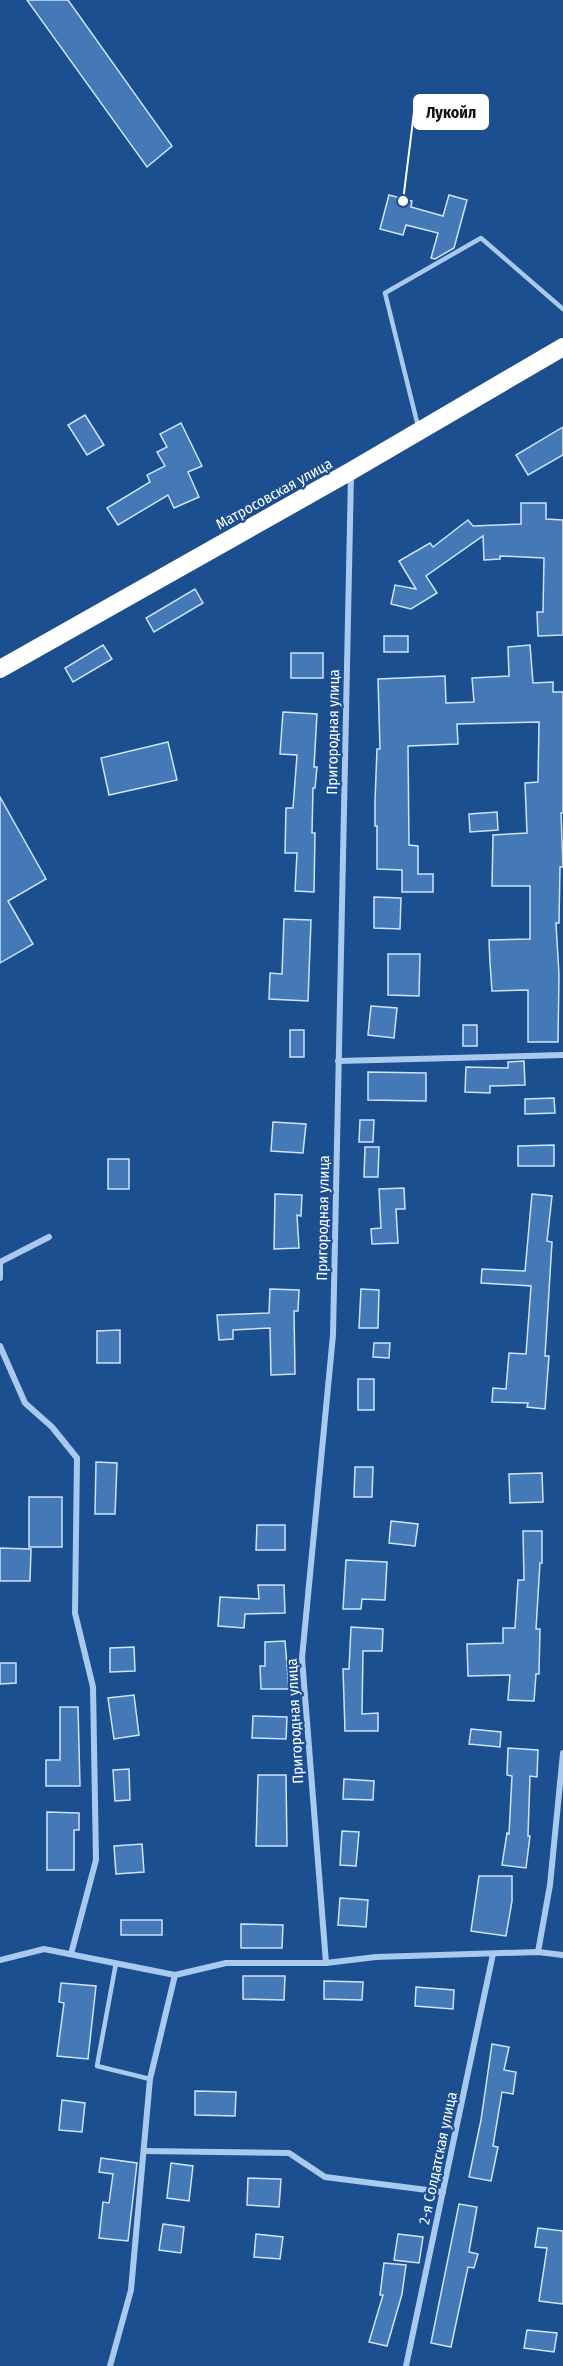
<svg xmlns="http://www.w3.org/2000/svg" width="563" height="2366" viewBox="0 0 563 2366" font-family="'Fira Sans Condensed',sans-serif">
  <rect width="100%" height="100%" fill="#1b4f8f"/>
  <g fill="#4478b7" stroke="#cfe3fa" stroke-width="1.5">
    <path d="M27 0H68L172 146 147 167Z"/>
    <path d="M389 195 412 201 411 207 443 216 449 195 467 200 454 248 435 259 431 258 438 233 406 225 403 235 380 229Z"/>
    <path d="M85 415 104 445 87 455 68 425Z"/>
    <path d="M181 423 202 466 188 472 199 497 174 508 168 495 118 525 107 508 150 482 147 475 165 466 157 452 167 447 160 434Z"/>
    <path d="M563 427V455L528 475 516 455Z"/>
    <path d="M521 503H546V519L563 520V635L538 636 537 612H543L544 558 500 556V559L484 560 483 536 426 576 437 593 411 609 391 604 395 585 416 589 399 561 430 543 433 547 468 520 473 526 521 524Z"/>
    <path d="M195 589 203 603 154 632 146 618Z"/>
    <rect x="384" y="636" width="24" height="16"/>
    <path d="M103 645 112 659 73 682 65 668Z"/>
    <path d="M530 645 533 683 553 682V692H563V813H561L563 867H560L559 923H556L559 975 558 1042H528V990L492 991 490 963 489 940 530 939V886H492L493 835 527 833 525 783 538 782 539 722 457 724 458 744 408 746 409 845 418 846V874H433V892H402V870L377 869V826H375V801L377 749H380L378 679 445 676 446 703 474 702 472 678 509 676 508 647Z"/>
    <rect x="291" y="653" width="32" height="25"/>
    <path d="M283 712 317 714 314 767H317L315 788H313L312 833H315L314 892 295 891 297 853H285L286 808H293L297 755 280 754Z"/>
    <path d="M168 742 177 780 109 795 101 758Z"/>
    <path d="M0 797 46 879 8 901 33 944 0 963Z"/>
    <path d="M497 812 498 830 470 832 469 814Z"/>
    <path d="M374 897 401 898 400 929 374 928Z"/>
    <path d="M284 919 311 920 308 1001 269 999 270 973 282 974Z"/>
    <path d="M388 954H420L419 996 388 995Z"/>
    <path d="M371 1006 397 1008 394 1038 368 1035Z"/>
    <rect x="463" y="1025" width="14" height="21"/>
    <rect x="290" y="1030" width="14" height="27"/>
    <path d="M524 1061 525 1085 490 1086V1093L465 1092 466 1067 508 1068V1062Z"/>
    <path d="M368 1072 426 1073V1101L368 1100Z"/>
    <path d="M554 1098 555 1113 525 1114V1099Z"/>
    <path d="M360 1120H374L373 1142H359Z"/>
    <path d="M273 1122 306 1124 303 1153 271 1151Z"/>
    <path d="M554 1145V1166H518V1146Z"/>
    <path d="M365 1147H379L378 1177H364Z"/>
    <rect x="108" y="1159" width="21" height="30"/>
    <path d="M404 1188 405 1209H396L398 1243 372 1244 371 1229 381 1228 379 1189Z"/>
    <path d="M275 1194 302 1195 301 1216 297 1215 299 1248 274 1249Z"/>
    <path d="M532 1194 552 1196 547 1241 552 1242 545 1356H549L545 1409 527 1407 528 1403 492 1402 493 1388 506 1389 509 1353 526 1354 531 1286 481 1283 482 1269 525 1271Z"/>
    <path d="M270 1289 299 1290 298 1311H294L295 1374 271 1375 270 1328 233 1330V1339L219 1340 217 1315 269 1313Z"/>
    <path d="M361 1289 379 1290 378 1328H359Z"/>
    <path d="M120 1330V1363H97V1331Z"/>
    <path d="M374 1343H390L389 1358 373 1357Z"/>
    <rect x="358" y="1379" width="16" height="31"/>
    <path d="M96 1462 117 1463 115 1514H95Z"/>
    <path d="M355 1467H373L372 1497H354Z"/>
    <path d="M542 1473 543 1502 510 1503 509 1474Z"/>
    <rect x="29" y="1497" width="33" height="50"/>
    <path d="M391 1521 418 1524 415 1546 389 1543Z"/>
    <path d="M257 1525H285V1550H256Z"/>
    <path d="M523 1531H542V1563H540L536 1629H540L539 1674H536L534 1701 508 1700 510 1675 468 1676 467 1644 503 1643V1628H515L518 1580H524Z"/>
    <path d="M0 1548 31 1549 30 1581H0Z"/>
    <path d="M346 1560 387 1562 385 1600 362 1599 361 1609H343Z"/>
    <path d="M258 1585H284L285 1613 245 1614 244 1628 218 1626 220 1597 259 1599Z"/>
    <path d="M351 1627 383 1629 382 1651H363L362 1714 378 1713V1731H345L343 1669H349Z"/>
    <path d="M285 1641 289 1689H261L260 1666H265V1642Z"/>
    <path d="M134 1647 135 1671 110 1672V1648Z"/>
    <path d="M0 1663H16V1683L0 1684Z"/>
    <path d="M134 1695 139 1735 114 1739 108 1698Z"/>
    <path d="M60 1707H78L80 1786H46V1760H60Z"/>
    <path d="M253 1716 287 1717 286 1739 252 1738Z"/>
    <path d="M471 1729 501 1732 500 1747 469 1744Z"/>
    <path d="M508 1748 538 1750 537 1777 530 1776 528 1836H530L526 1868 502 1865 507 1833 509 1834 512 1776 507 1775Z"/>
    <path d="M129 1769 130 1800 115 1801 113 1770Z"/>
    <path d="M258 1775H286L287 1846H256Z"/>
    <path d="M344 1779 374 1781 373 1800 343 1799Z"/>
    <path d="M47 1812 79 1813V1830H74V1870H47Z"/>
    <path d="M342 1831 359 1832 356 1866 340 1865Z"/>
    <path d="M142 1844 144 1872 116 1874 114 1846Z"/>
    <path d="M479 1876H512V1901L506 1936 471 1931Z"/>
    <path d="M340 1898 368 1900 366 1927 338 1925Z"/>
    <rect x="121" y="1920" width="41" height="15"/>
    <path d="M241 1924 283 1925 282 1948H241Z"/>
    <path d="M243 1976H285L284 2000 243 1999Z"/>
    <path d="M324 1981 363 1982 362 2000 324 1999Z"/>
    <path d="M61 1983 96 1986 88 2059 57 2056 64 2003 59 2002Z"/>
    <path d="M416 1987 454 1990 453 2009 415 2006Z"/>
    <path d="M492 2044 509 2047 504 2070 516 2072 513 2094 502 2092 493 2146 498 2147 491 2181 469 2177 481 2120Z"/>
    <path d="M195 2091 236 2092 235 2116 195 2115Z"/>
    <path d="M62 2100 85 2103 82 2132 59 2130Z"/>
    <path d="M101 2158 137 2163 128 2241 99 2238 103 2202 109 2203 113 2174 99 2172Z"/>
    <path d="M171 2163 193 2166 189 2201 167 2198Z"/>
    <path d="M248 2178 281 2179 279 2207 247 2205Z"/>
    <path d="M459 2204 477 2207 469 2252 478 2254 474 2268 468 2267 451 2347 431 2343Z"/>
    <path d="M163 2224 184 2227 181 2253 159 2250Z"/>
    <path d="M538 2228 563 2231V2304L539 2301 547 2248 535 2247Z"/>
    <path d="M256 2234 283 2237 280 2259 254 2257Z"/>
    <path d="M398 2234 423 2237 419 2263 394 2260Z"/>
    <path d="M384 2263 406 2265 402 2294 387 2346 369 2342 383 2295H380Z"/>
    <path d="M527 2330 557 2333 554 2352 524 2348Z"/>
  </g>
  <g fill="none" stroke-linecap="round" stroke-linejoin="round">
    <g stroke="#a9c9ee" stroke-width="4.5">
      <path d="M418 426 385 293 481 238 563 309"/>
      <path d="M116 1963 97 2066 150 2079"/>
    </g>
    <g stroke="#a9c9ee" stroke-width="6">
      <path d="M338 1061 563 1055"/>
      <path d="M0 1278V1262L49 1237"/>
      <path d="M0 1346 25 1403 52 1427 77 1458 75 1613 93 1687 96 1860 71 1954"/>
      <path d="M538 1952 550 1885 563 1753"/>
      <path d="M0 1960 44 1949 175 1975 226 1963H326L376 1957 538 1952 563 1955"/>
      <path d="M326 1963 302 1658 333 1335 351 475"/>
      <path d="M144 2151 289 2153 325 2177 443 2192"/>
      <path d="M110 2366 131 2290 150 2079 175 1975"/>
      <path d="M406 2366 493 1954"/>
    </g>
    <path stroke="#fff" stroke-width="18" d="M0 669 351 471 563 347"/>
  </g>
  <g text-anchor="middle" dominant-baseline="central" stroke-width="4.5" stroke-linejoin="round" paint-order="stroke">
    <g font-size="15" fill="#fff" stroke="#1b4f8f">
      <text transform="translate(274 494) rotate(-29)">Матросовская улица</text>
      <text transform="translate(333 732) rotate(-89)">Пригородная улица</text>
      <text transform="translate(323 1218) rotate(-89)">Пригородная улица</text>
      <text transform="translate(295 1721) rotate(-93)">Пригородная улица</text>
      <text transform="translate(438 2158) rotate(-78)">2-я Солдатская улица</text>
    </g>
  </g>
  <path fill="none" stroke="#fff" stroke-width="2" d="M403 201L414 112"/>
  <circle fill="#fff" stroke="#1b4f8f" stroke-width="2" cx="403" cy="201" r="6"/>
  <rect fill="#fff" stroke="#fff" stroke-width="2" x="414" y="95" width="74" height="34" rx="6"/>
  <g font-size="16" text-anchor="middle" font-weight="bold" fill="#111">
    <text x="451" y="118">Лукойл</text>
  </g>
</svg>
